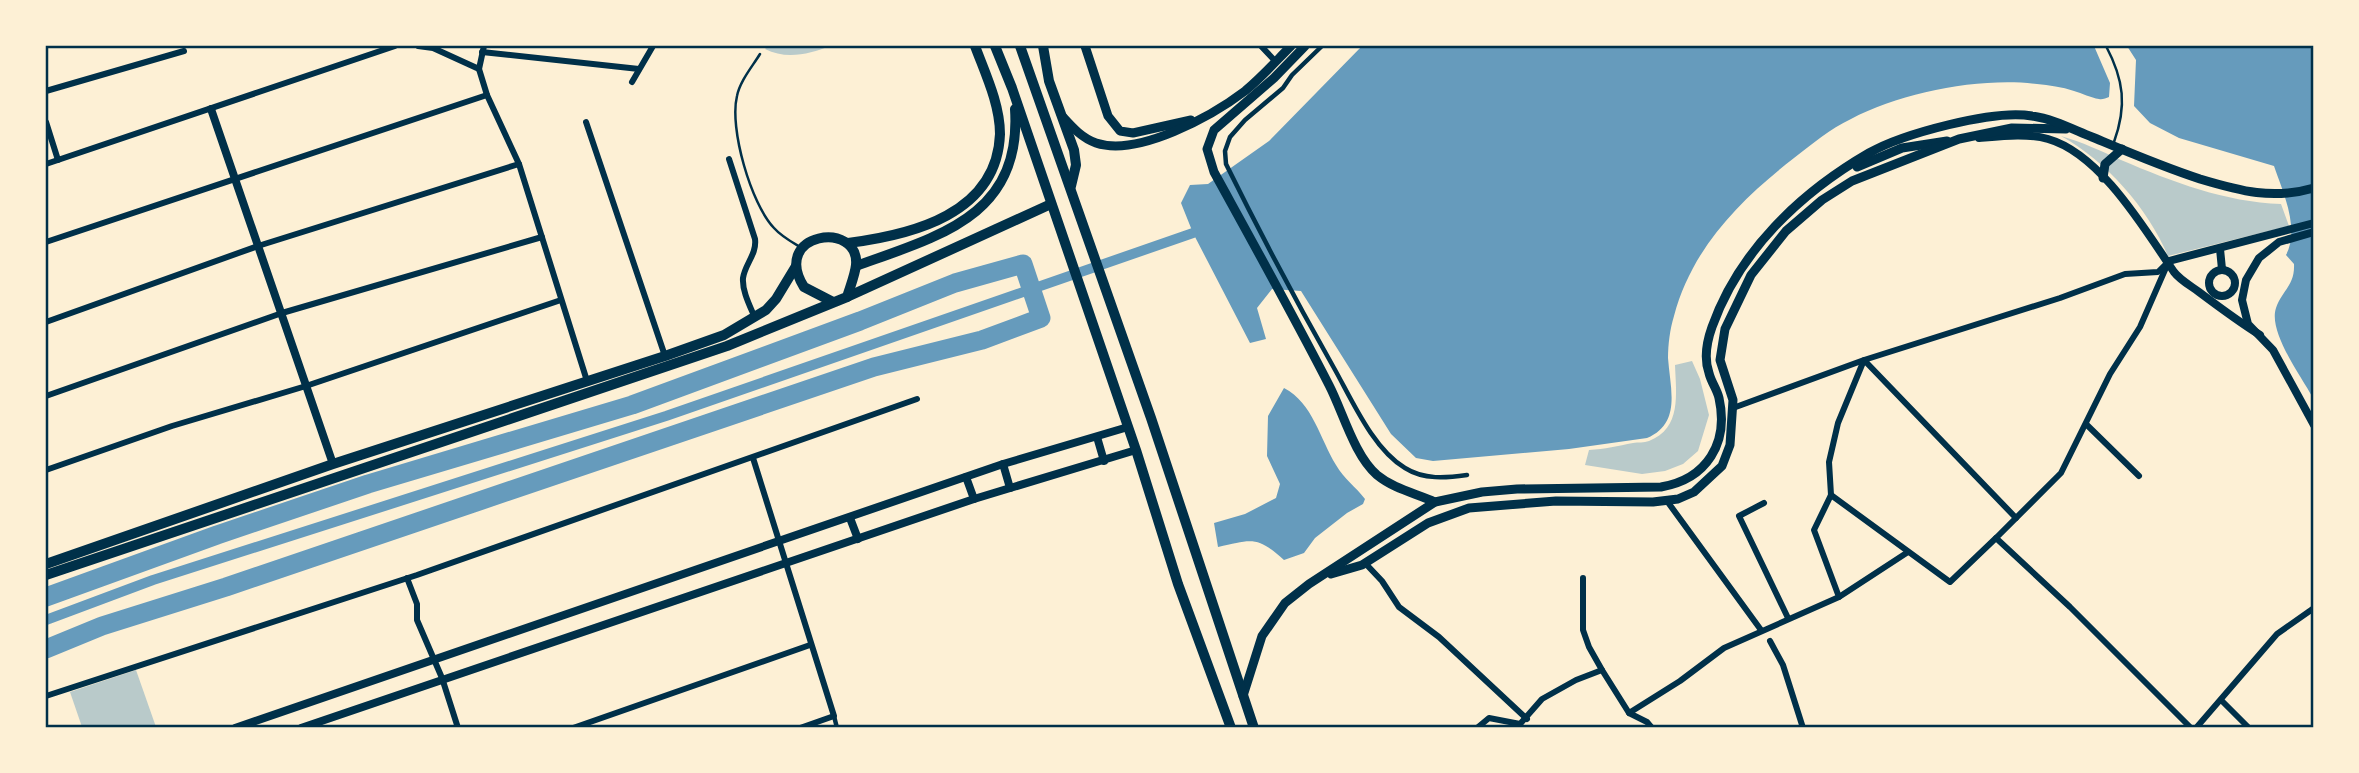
<svg xmlns="http://www.w3.org/2000/svg" width="2359" height="773" viewBox="0 0 2359 773" font-family="'Sofia Sans Condensed',sans-serif">
  <rect width="100%" height="100%" fill="#fdf0d5"/>
  <g fill="#b9caca">
    <path d="M768 46H830C810 54 786 60 765 49Z"/>
    <path d="M2061 136C2082 142 2101 151 2121 160 2173 182 2225 202 2281 204L2289 226 2168 256C2147 207 2107 162 2061 136Z"/>
    <path d="M1692 361 1700 379 1709 415 1698 451 1683 464 1665 471 1642 474 1585 465 1589 450C1605 449 1618 446 1633 443 1638 442 1644 443 1649 441 1682 428 1676 394 1675 365Z"/>
    <path d="M136 670 156 727H82L70 692Z"/>
  </g>
  <g fill="#669bbc">
    <path d="M1362 46H2094L2110 83 2109 97C2106 98 2102 100 2099 99 2091 98 2082 93 2074 91 2062 87 2049 85 2037 84 1980 77 1902 92 1851 119 1830 129 1812 144 1794 158 1740 200 1692 248 1674 316 1670 329 1668 344 1668 358 1670 388 1682 423 1647 438L1569 449 1433 461 1416 458 1391 434 1301 291 1272 289 1257 308 1266 339 1250 343 1193 233 1181 203 1190 185 1208 184 1269 141Z"/>
    <path d="M2127 46H2313V398C2301 376 2268 332 2276 308 2282 290 2295 286 2294 264L2286 255C2300 229 2283 192 2274 166L2179 138 2150 123 2134 106 2136 60Z"/>
    <path d="M1284 388C1313 403 1320 439 1336 465 1344 479 1356 487 1365 499L1363 504 1347 513 1315 538 1304 553 1284 560C1257 536 1253 539 1218 547L1214 523 1245 514 1276 498 1280 484 1267 456 1268 416Z"/>
  </g>
  <g fill="none" stroke-linecap="round" stroke-linejoin="round">
    <path stroke="#669bbc" stroke-width="10" d="M46 620 153 580 666 416 1193 233"/>
    <path stroke="#669bbc" stroke-width="19" d="M46 597 217 535 368 484 632 405 860 321 955 283 1023 264 1041 318 982 340 874 367 226 587 102 626 46 649"/>
    <g stroke="#003049" stroke-width="2.5">
      <path d="M2106 46C2124 80 2127 106 2114 142"/>
      <path d="M760 54C752 67 740 81 737 96 729 128 751 204 774 228 781 236 790 241 800 247"/>
    </g>
    <g stroke="#003049" stroke-width="4.5">
      <path d="M1322 46 1292 75 1283 88 1245 120 1230 137 1225 151 1226 164C1260 233 1296 301 1334 368 1352 400 1373 449 1405 468 1424 480 1446 478 1467 475"/>
      <path d="M834 716 837 728"/>
    </g>
    <g stroke="#003049" stroke-width="6">
      <path d="M418 46 433 48 479 69"/>
      <path d="M484 46 479 69 487 95 519 164 587 381"/>
      <path d="M1261 46 1276 62"/>
      <path d="M482 52 639 69"/>
      <path d="M632 82 653 46"/>
      <path d="M46 91 184 51"/>
      <path d="M46 122 58 160"/>
      <path d="M586 122 665 356"/>
      <path d="M729 159 755 239C757 254 745 264 743 278 742 291 750 306 755 318"/>
      <path d="M46 164 395 46"/>
      <path d="M46 242 487 95"/>
      <path d="M2168 263 2140 327 2110 374 2061 473 1996 538 2070 607 2191 728"/>
      <path d="M46 322 258 246 519 164"/>
      <path d="M46 396 282 313 542 237"/>
      <path d="M1733 408 1864 360 2016 518"/>
      <path d="M2087 425 2139 476"/>
      <path d="M753 458 834 716 800 728"/>
      <path d="M46 470 172 426 306 386 561 300"/>
      <path d="M1831 495 1950 582 1996 538"/>
      <path d="M1667 501 1761 630"/>
      <path d="M1764 503 1739 516 1788 618"/>
      <path d="M1365 563 1382 581 1399 607 1439 637 1527 719"/>
      <path d="M407 578 417 604V620L442 678 458 728"/>
      <path d="M1583 578V630L1589 647 1602 670"/>
      <path d="M1839 597 1814 530 1831 495 1829 462 1838 423 1864 360 2060 298 2125 274 2158 272 2165 265"/>
      <path d="M1770 641 1783 665 1803 728"/>
      <path d="M46 696 417 575 917 399"/>
      <path d="M2221 700 2249 728"/>
      <path d="M1629 713 1680 681 1724 648 1839 597 1908 552"/>
      <path d="M573 728 810 645"/>
      <path d="M1477 728 1489 718 1520 724 1542 699 1576 680 1602 670 1629 713 1647 722 1652 728"/>
      <path d="M2196 728 2277 634 2314 608"/>
    </g>
    <g stroke="#003049" stroke-width="8">
      <path d="M211 109 333 464"/>
      <path d="M1979 138C2002 136 2027 133 2048 139 2101 154 2145 230 2174 272 2180 280 2191 286 2199 292 2219 307 2239 322 2260 335"/>
      <path d="M2314 232 2279 242 2259 258 2246 280 2242 300 2248 324 2273 350 2314 425"/>
      <path d="M2220 249 2222 269"/>
      <path d="M2169 261 2314 223"/>
      <circle cx="2222" cy="283" r="13"/>
      <path d="M1097 437 1104 461"/>
      <path d="M1003 464 1010 488"/>
      <path d="M966 477 974 499"/>
      <path d="M850 518 858 539"/>
      <path d="M235 728 1003 464 1128 427"/>
      <path d="M301 728 974 499 1136 450"/>
    </g>
    <g stroke="#003049" stroke-width="9">
      <path d="M1085 46 1108 116 1120 131 1133 133 1191 120"/>
      <path d="M1305 46 1274 78 1214 130 1207 149 1214 172C1253 243 1292 313 1329 385 1343 412 1354 455 1377 475 1394 489 1415 493 1435 502"/>
      <path d="M1063 117C1073 128 1082 138 1096 143 1138 157 1212 116 1245 91 1262 77 1276 61 1291 46"/>
      <path d="M1857 167 1902 148 1947 141"/>
      <path d="M2103 178 2105 164 2122 149"/>
      <path d="M1331 574 1362 565 1428 523 1469 508 1556 501 1653 502 1678 499 1694 492 1722 466 1730 445 1733 400 1720 360 1725 329 1751 275 1786 231 1822 200 1852 181 1959 139 2012 128 2066 129"/>
      <path d="M1243 696 1262 636 1285 603 1309 584 1435 502 1482 492 1517 489 1661 487C1707 479 1729 443 1719 398 1717 389 1711 382 1709 373 1704 359 1707 341 1712 327 1739 251 1800 193 1869 153 1902 134 1994 109 2032 116 2053 119 2072 129 2092 137 2128 152 2163 167 2200 179 2240 191 2273 200 2314 188"/>
    </g>
    <g stroke="#003049" stroke-width="10">
      <path d="M995 46 1012 88 1136 450 1178 584 1231 728"/>
      <path d="M1020 46 1151 418 1254 728"/>
      <path d="M1043 46 1049 81 1074 150 1076 165 1071 186"/>
      <path d="M848 243C912 235 997 214 1000 134 1000 104 985 73 975 46"/>
      <path d="M856 266C939 236 1022 216 1015 109"/>
      <path d="M847 297 1051 204"/>
      <path d="M46 564 333 464 665 356 724 335 766 310 776 299 796 266"/>
      <path d="M46 575 727 346 847 297C850 287 855 275 856 265 860 220 770 232 804 287L833 302"/>
    </g>
  </g>
  <rect width="2359" height="773" fill="none" stroke="#fdf0d5" stroke-width="94"/>
  <rect x="47" y="47" width="2265" height="679" fill="none" stroke="#003049" stroke-width="2.5"/>
</svg>
